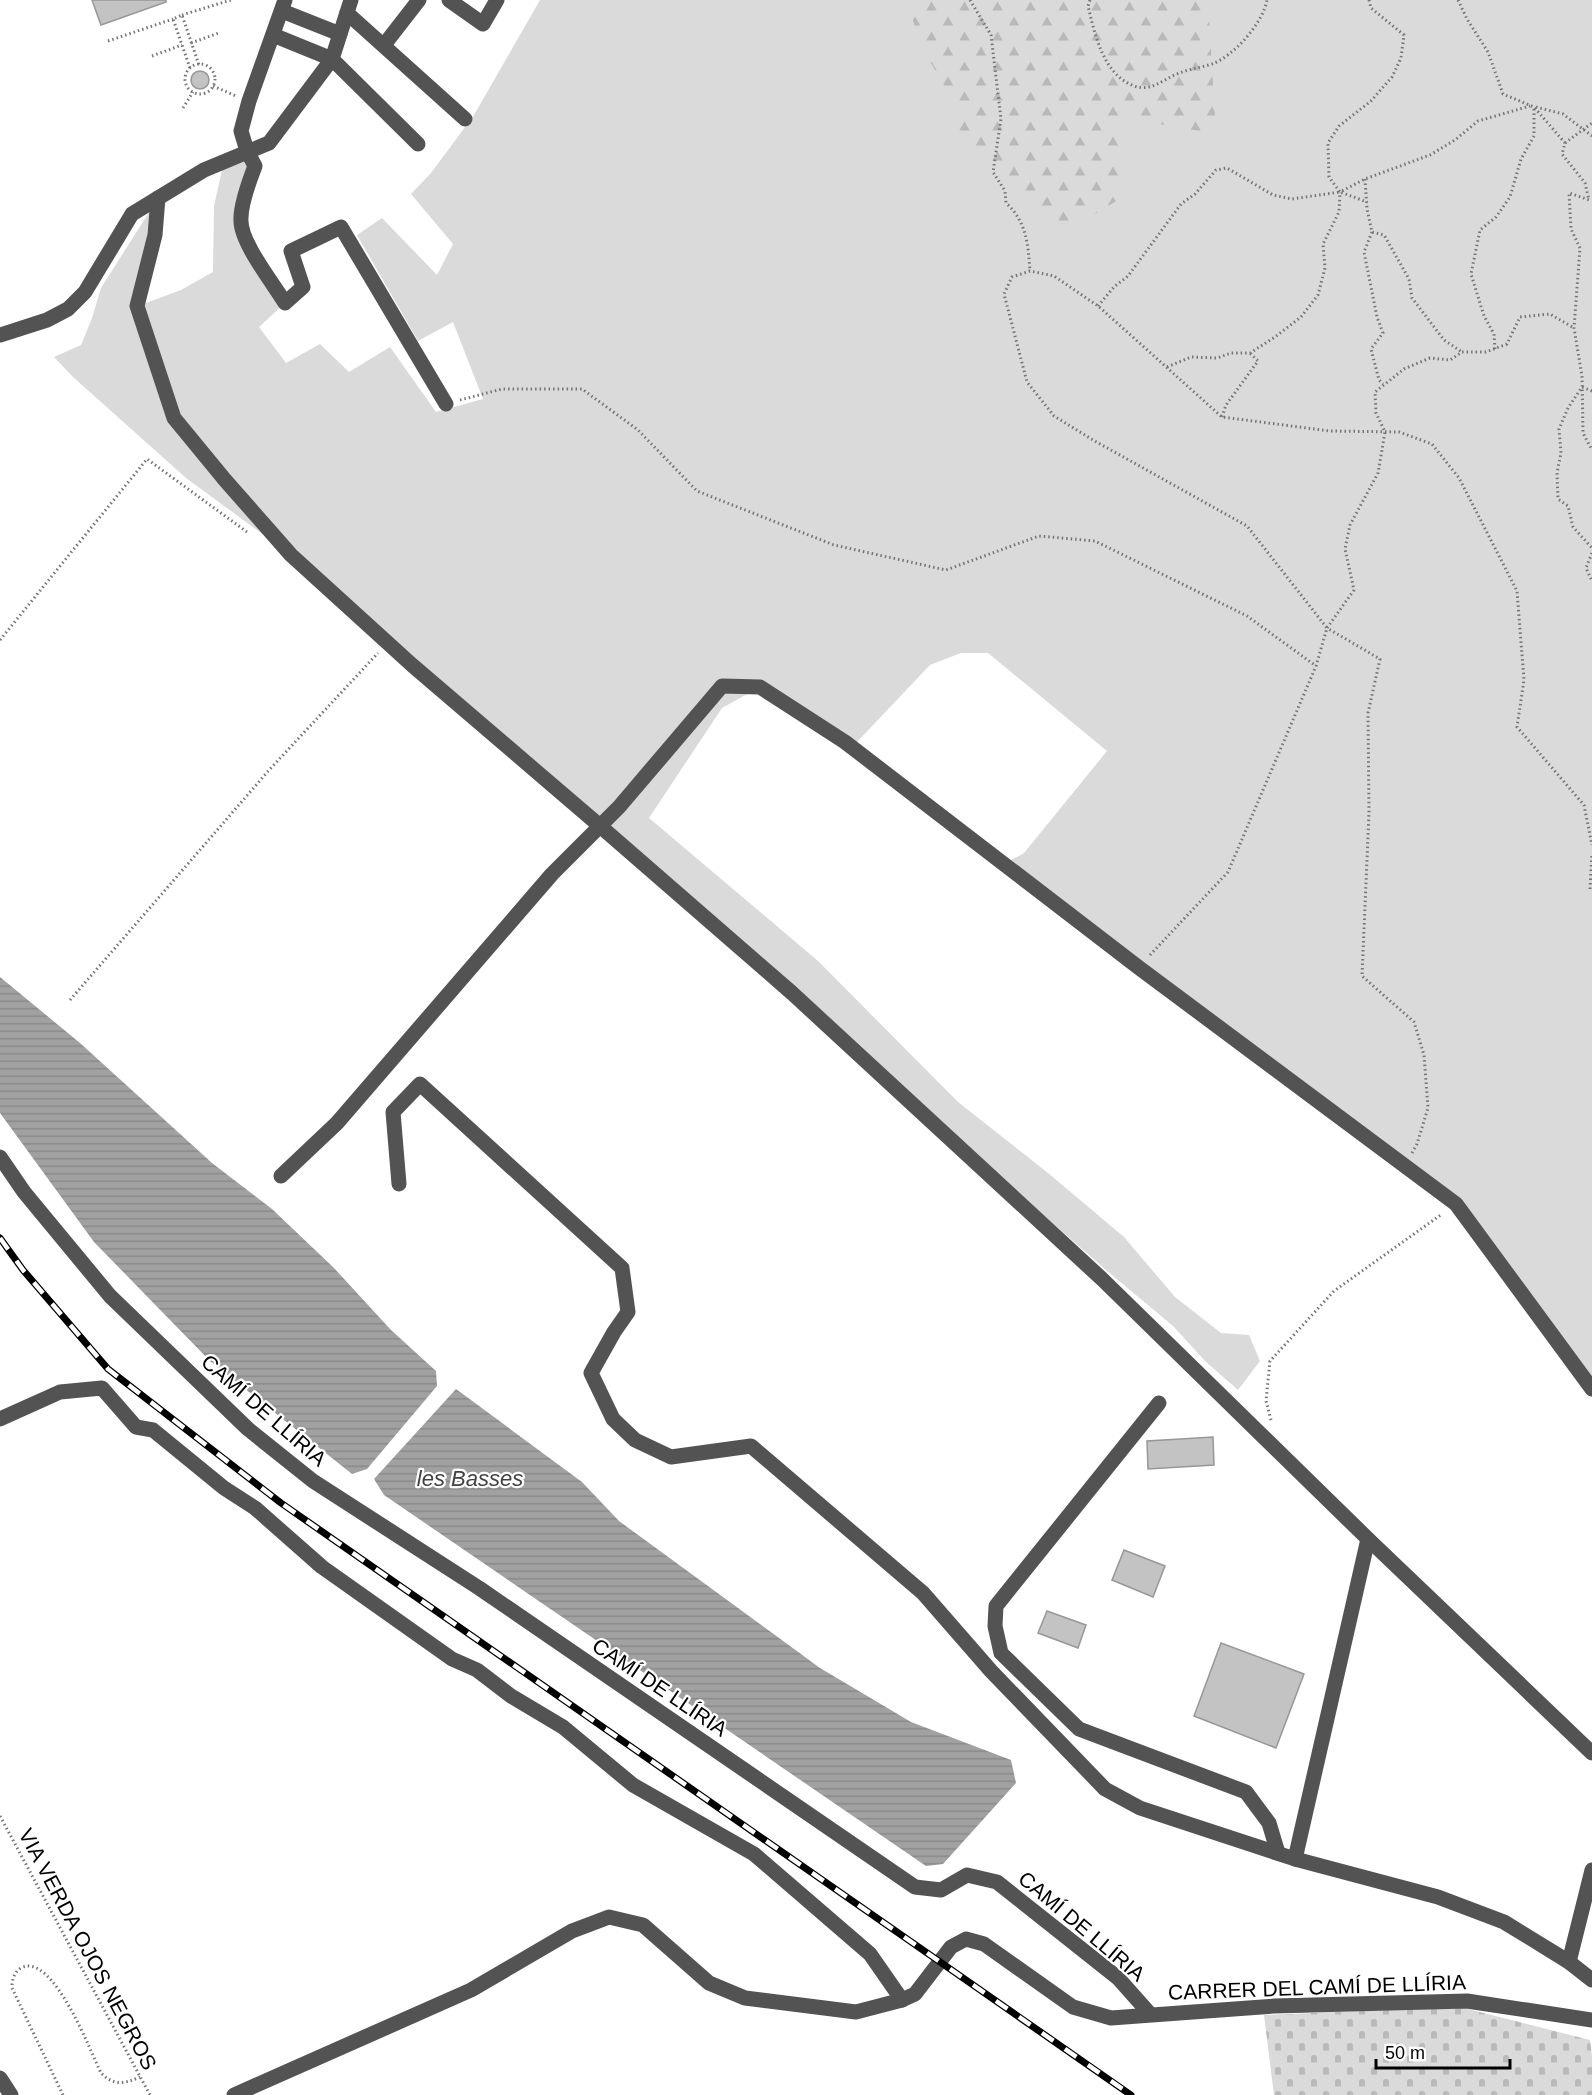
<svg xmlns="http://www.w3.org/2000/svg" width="1592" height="2095" viewBox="0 0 1592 2095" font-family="Arial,sans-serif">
  <defs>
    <pattern id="forest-firs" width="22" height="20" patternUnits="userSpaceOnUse" patternTransform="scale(1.5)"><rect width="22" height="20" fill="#dadada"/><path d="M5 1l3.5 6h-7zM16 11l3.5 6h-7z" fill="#b9b9b9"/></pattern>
    <pattern id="cemetery-stones" width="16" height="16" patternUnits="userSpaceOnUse" patternTransform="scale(1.5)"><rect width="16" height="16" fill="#dadada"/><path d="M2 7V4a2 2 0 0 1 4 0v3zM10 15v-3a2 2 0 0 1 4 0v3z" fill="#b9b9b9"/></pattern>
    <pattern id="water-rules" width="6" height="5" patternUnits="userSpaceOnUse" patternTransform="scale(1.5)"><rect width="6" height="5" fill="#a1a1a1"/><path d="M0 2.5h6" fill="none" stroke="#898989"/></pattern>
  </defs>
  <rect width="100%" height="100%" fill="#fff"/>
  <path fill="#dadada" d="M540 0H1592V1389L1456 1204 1004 864 1024 853 1107 751 988 653H961L930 665 856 743 760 687 722 708 649 818 818 961 958 1102 1048 1173 1124 1237 1175 1297 1221 1333 1249 1335 1260 1361 1238 1390 1206 1362 1173 1326 1106 1270 291 555 186 478 73 377 54 357 81 345 92 318 101 288 158 198 138 306 181 290 213 272 214 206 224 161 247 151 255 166 241 221 285 303 259 327 286 363 320 344 349 372 390 347 436 412 483 399 453 322 418 341 357 235 382 218 437 275 453 244 411 194 431 173 474 115Z"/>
  <path fill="url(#forest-firs)" d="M906 0H1204L1209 17 1216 134 1119 117 1124 154 1118 200 1095 214 1061 238 1040 221 1023 194 959 135 952 100 922 47Z"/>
  <path fill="url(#cemetery-stones)" d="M1460 2007 1590 2040 1592 2056V2095H1274L1264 2015Z"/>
  <g fill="url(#water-rules)">
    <path d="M0 977 80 1043 212 1163 272 1209 334 1268 391 1330 436 1371 437 1386 367 1469 352 1474 210 1361 94 1242 0 1113Z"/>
    <path d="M456 1389 582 1482 619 1521 820 1668 911 1722 1011 1760 1016 1783 943 1864 926 1866 384 1495 374 1479Z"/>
  </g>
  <g fill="#c3c3c3" stroke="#979797" stroke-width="1.5">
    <path d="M92 0H166V2L101 25Z"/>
    <circle cx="200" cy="80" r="9"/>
    <path d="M1213 1437 1214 1465 1148 1469 1147 1441Z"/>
    <path d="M1124 1550 1165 1566 1153 1597 1112 1580Z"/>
    <path d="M1047 1611 1086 1625 1078 1648 1038 1633Z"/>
    <path d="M1221 1643 1304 1674 1276 1748 1194 1716Z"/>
  </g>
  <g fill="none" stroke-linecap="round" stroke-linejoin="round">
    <g stroke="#757575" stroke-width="3" stroke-dasharray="1.5 3" stroke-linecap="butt">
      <path d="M970 0 991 35 1001 119 993 172 1005 191 1006 203C1027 222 1028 245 1030 271"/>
      <path d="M1090 0 1088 6C1095 35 1103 74 1134 86 1151 92 1162 80 1177 74 1188 69 1200 68 1212 64 1234 56 1263 23 1267 0"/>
      <path d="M1369 0 1371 8 1404 35 1401 58 1392 77 1371 101 1339 126 1328 143 1329 177 1340 192 1365 179 1430 155 1455 140 1478 121 1530 106"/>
      <path d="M1458 0 1467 19 1488 52 1503 94 1534 107 1565 143 1562 154 1585 183 1589 200 1569 193 1571 229 1580 248 1574 328 1582 376 1583 433 1592 450"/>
      <path d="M182 15 231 0"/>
      <path d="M108 41 173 19"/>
      <path d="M191 43 219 33"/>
      <path d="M152 56 182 45"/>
      <circle cx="200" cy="79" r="15"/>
      <path d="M190 68 173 19 182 15 199 65"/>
      <path d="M213 86 236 96"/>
      <path d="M1536 107 1563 114 1592 136"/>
      <path d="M183 108 193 92"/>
      <path d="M1565 143 1592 123"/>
      <path d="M1365 179 1367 209 1372 232 1384 235 1409 279 1412 298 1444 340 1462 352"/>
      <path d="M1372 232 1364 252 1377 317 1383 333 1371 349 1379 380 1383 384"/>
      <path d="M1098 306 1114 287 1128 276 1181 204 1195 194 1216 170 1227 168 1273 195 1292 199 1340 192 1367 202"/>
      <path d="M1495 349 1494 334 1484 316 1471 274 1480 230 1496 217 1510 197 1521 159 1534 136V109"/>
      <path d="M1167 367 1191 357 1217 358 1231 353H1250L1275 337 1301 317 1318 295 1325 268 1323 244 1339 212 1340 192"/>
      <path d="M1592 391 1582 387 1568 408 1559 429 1561 453 1557 473 1558 499 1568 506 1573 527 1592 548"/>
      <path d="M460 400 502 389H582L638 430 697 491 834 545 946 570 1039 536 1095 541 1247 616 1316 666"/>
      <path d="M1222 417 1226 405 1258 361 1250 353"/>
      <path d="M1592 553 1586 568 1592 581"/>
      <path d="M0 640 147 459 247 532"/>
      <path d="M1590 889 1592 853"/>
      <path d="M1150 955 1228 872 1316 666 1327 628 1247 526 1093 440 1054 416 1027 382 1004 294 1012 277 1030 271 1054 276 1098 306 1222 417 1330 431 1399 432 1432 444 1459 478 1517 591 1524 680 1517 727 1584 805 1592 845"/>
      <path d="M70 1000 270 769 378 653"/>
      <path d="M1412 1153 1417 1144 1428 1108 1424 1055 1414 1022 1362 976 1369 813 1368 713 1380 659 1327 628 1354 590 1345 549 1350 525 1378 473 1385 432 1376 413 1375 392 1404 369 1430 358 1450 360 1462 352H1486L1507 344 1520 317 1550 314 1574 328"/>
      <path d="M1271 1420 1266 1401 1270 1361 1334 1291 1442 1214"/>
      <path d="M0 1816 150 2095"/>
      <path d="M63 2095 12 1988C12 1980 14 1972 21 1968 53 1951 91 2053 101 2073 114 2086 124 2084 140 2077"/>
    </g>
    <g stroke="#535353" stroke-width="15">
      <path d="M285 0 249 101 241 131 247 151 255 166C250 179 240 207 241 221 241 243 273 283 285 303L303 287 291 251 341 227 446 404"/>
      <path d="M449 0 483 24 497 0"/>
      <path d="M282 11 340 34"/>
      <path d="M347 13 465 119"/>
      <path d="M273 35 332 59 418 144"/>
      <path d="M384 45 419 0"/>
      <path d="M158 198 155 235 137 306 174 418 225 480 291 555 412 665 600 826 792 993 1102 1279 1368 1539 1592 1753"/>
      <path d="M0 335 47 320 68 309 85 292 132 214 204 170 269 143 332 59 351 0"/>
      <path d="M0 1157 24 1192 110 1296 248 1429 313 1481 479 1588 915 1887 941 1890 967 1875 997 1882 1118 1978 1150 2014"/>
      <path d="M281 1176 337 1123 552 874 619 807 722 686 760 687 845 742 1138 967 1456 1204 1592 1389"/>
      <path d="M399 1184 393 1112 420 1084 622 1268 628 1312 614 1332 591 1373 613 1419 635 1440 671 1457 751 1446 923 1593 991 1671 1105 1789 1140 1808 1295 1859 1438 1897 1504 1922 1569 1962 1592 1980"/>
      <path d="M1159 1403 996 1606 995 1626 1001 1653 1079 1729 1246 1792 1269 1823 1278 1853"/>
      <path d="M0 1419 60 1392 102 1388 136 1427 153 1430 224 1488 255 1508 322 1567 452 1659 477 1670 511 1696 563 1727 633 1785 754 1854 870 1954 902 2000"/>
      <path d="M1295 1859 1368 1539"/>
      <path d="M1569 1962 1592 1870"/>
      <path d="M0 2078 11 2095"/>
      <path d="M234 2095 471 1990 572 1931 609 1917 643 1925 709 1983 745 1998 856 2012 902 2000 915 1994 951 1947 966 1939 984 1944 1073 2007 1111 2018 1274 2006 1467 2001 1592 2020"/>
    </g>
    <g stroke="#000" stroke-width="7">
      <path id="rail" d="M0 1238 23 1270 108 1369 281 1503 1131 2095"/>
    </g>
    <use href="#rail" stroke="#fff" stroke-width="4.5" stroke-dasharray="14" stroke-linecap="butt"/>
  </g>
  <g text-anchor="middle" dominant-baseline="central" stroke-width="4.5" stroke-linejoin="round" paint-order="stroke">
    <g font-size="21" fill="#000" stroke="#fff">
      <text transform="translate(264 1410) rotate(41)">CAMÍ DE LLÍRIA</text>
      <text transform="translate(660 1687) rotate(34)">CAMÍ DE LLÍRIA</text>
      <text transform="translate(1082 1926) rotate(40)">CAMÍ DE LLÍRIA</text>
      <text transform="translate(88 1949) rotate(62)">VIA VERDA OJOS NEGROS</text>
      <text transform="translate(1317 1987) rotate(-2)">CARRER DEL CAMÍ DE LLÍRIA</text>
    </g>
    <g font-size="22" font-style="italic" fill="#424242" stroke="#fff">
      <text x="470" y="1478">les Basses</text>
    </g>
  </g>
  <path d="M1376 2059v9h134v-9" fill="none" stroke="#000000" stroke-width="3"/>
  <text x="1385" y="2059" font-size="18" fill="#000000" stroke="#ffffff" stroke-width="4.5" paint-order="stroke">50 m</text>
</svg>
